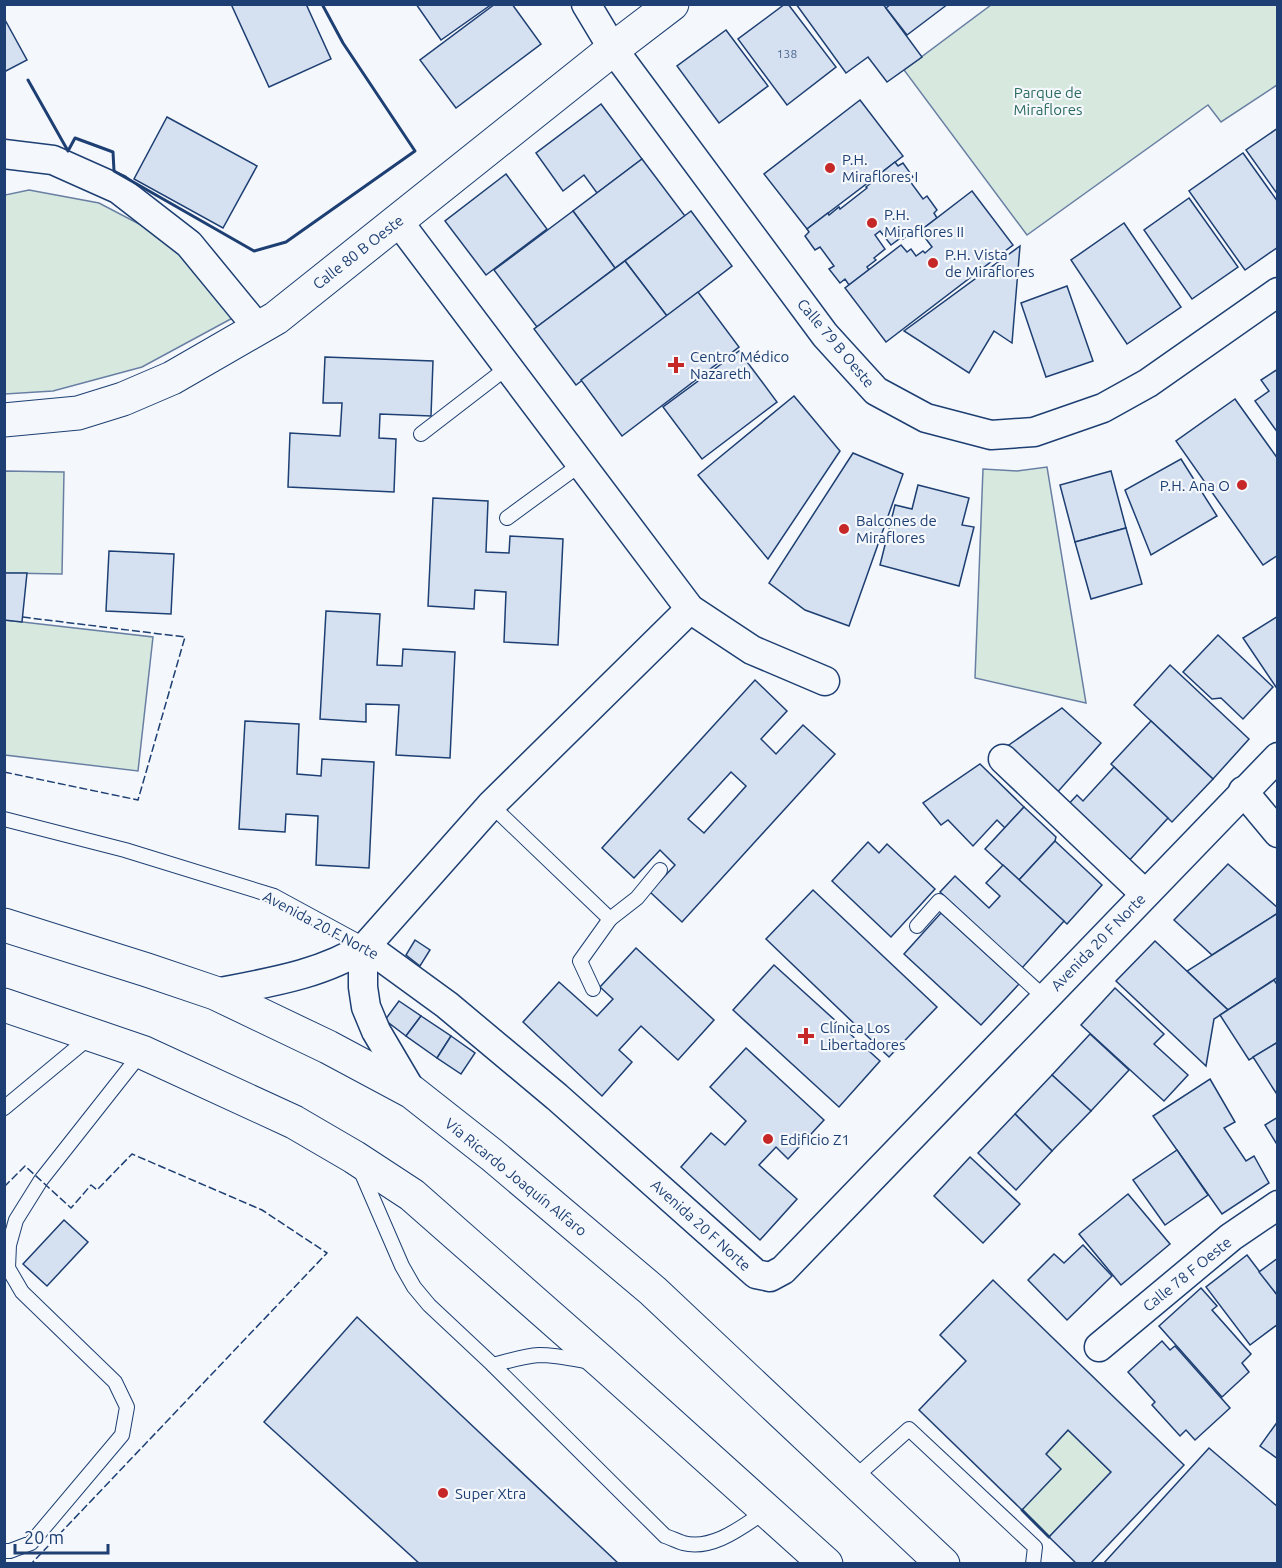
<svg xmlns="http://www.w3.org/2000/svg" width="1282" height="1568" viewBox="0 0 1282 1568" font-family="Ubuntu,sans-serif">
  <rect width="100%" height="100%" fill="#f4f7fb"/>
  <g fill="#d7e8df" stroke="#687fa3" stroke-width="1.5">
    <path d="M991 5H1277V85L1221 122 1208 105 1027 235 904 70Z"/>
    <path d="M29 190 99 203 168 239 240 314 142 367 53 391 5 394V195Z"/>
    <path d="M1047 467 1086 703 975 678 983 469 1017 471Z"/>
    <path d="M5 471 64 472 62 574 5 573Z"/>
    <path d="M5 620 153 637 138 771 5 755Z"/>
    <path d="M1068 1430 1111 1472 1049 1537 1022 1510 1046 1454Z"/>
  </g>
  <g fill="#d5e0f0" stroke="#1d3f73" stroke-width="1.5" fill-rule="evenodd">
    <path d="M231 4H306L331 59 269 87Z"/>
    <path d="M416 4H492L441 40Z"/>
    <path d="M495 4H512L541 44 456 108 420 60Z"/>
    <path d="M785 4H788L836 67 787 105 738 39Z"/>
    <path d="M796 4H883L922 57 887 82 868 57 846 73Z"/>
    <path d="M948 4 907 35 886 8 891 4Z"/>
    <path d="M4 18 27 60 4 72Z"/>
    <path d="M726 30 768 86 719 123 677 66Z"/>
    <path d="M860 100 903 156 807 229 764 174Z"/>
    <path d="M601 104 642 159 597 193 584 175 563 191 536 153Z"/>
    <path d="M167 117 257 166 223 228 134 179Z"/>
    <path d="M1278 128V195L1246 150Z"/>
    <path d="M1243 153 1278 202V247L1245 270 1189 191Z"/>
    <path d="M642 159 685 216 615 268 573 211Z"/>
    <path d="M895 162 898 166 903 163 913 177 909 180 923 199 927 196 937 210 934 213 937 218 916 234 914 231 903 239 902 237 891 245 880 231 875 235 885 249 874 258 876 260 867 267 869 270 849 285 845 279 840 283 829 269 834 266 820 247 815 250 805 236 809 232 807 229 828 213 829 215 839 207 840 209 867 188 866 187 876 179V177Z"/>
    <path d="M506 174 547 229 486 275 445 221Z"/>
    <path d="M972 191 1013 245 886 342 845 288 901 245 907 252 911 249 916 256 923 251 925 253 932 247 920 231Z"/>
    <path d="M1189 198 1238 267 1192 299 1144 230Z"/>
    <path d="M573 211 615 268 537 327 494 270Z"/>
    <path d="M691 211 732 266 667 316 625 261Z"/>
    <path d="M1124 223 1181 307 1127 344 1071 260Z"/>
    <path d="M1020 246 1012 343 994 331 969 373 904 331Z"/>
    <path d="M625 261 667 316 576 385 534 329Z"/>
    <path d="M1067 286 1093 361 1046 377 1021 303Z"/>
    <path d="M698 292 739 347 622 436 581 380Z"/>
    <path d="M739 351 777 402 702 459 663 407Z"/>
    <path d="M325 357 433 361 431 416 380 414 379 438 396 439 394 492 288 487 290 433 340 436 342 403H323Z"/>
    <path d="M1278 369V433L1255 401 1269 391 1261 380Z"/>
    <path d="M794 396 840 451 768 559 698 475Z"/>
    <path d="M1235 399 1278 459V555L1263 565 1176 441Z"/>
    <path d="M853 453 903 474 849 626 805 610 769 583Z"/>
    <path d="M1181 459 1217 516 1151 555 1125 490Z"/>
    <path d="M1111 471 1126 528 1075 542 1060 485Z"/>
    <path d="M918 485 969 498 962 525 974 527 959 586 880 565 895 505 912 509Z"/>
    <path d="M433 498 488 501 486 552 509 553 510 536 563 539 558 645 504 642 506 592 475 590 474 609 428 606Z"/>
    <path d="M1126 528 1142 584 1091 599 1075 542Z"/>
    <path d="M109 551 174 554 171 614 106 611Z"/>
    <path d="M4 573H27L22 622 4 620Z"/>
    <path d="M326 611 380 614 377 665 402 666 403 649 455 652 450 758 396 755 399 705 366 704V722L320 719Z"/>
    <path d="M1278 616V690L1243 638Z"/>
    <path d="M1218 635 1273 687 1243 719 1221 698 1212 699 1183 672Z"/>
    <path d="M1170 665 1249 739 1213 779 1134 705Z"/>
    <path d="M755 680 787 711 761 739 776 754 803 725 835 754 682 922 650 892 675 865 660 850 634 878 602 848ZM731 772 746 786 704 833 688 819Z"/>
    <path d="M1062 708 1101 743 1055 795 1006 747Z"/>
    <path d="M245 721 299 724 297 774 321 776 322 759 374 762 369 868 316 865 318 816 286 814 285 832 239 829Z"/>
    <path d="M1151 721 1213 779 1172 822 1111 764Z"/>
    <path d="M980 764 1024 807 1005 828 997 820 973 846 948 820 941 825 923 803Z"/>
    <path d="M1114 767 1168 818 1126 864 1065 808 1077 795 1083 801Z"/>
    <path d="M1024 807 1056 837 1055 841 1019 880 985 849Z"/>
    <path d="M1055 841 1102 885 1067 924 1019 880Z"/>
    <path d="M868 842 879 853 887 844 935 889 891 937 832 881Z"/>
    <path d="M1228 864 1278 908V913L1212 955 1174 920Z"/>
    <path d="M1003 865 1064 921 1022 968 940 892 955 876 989 908 1000 896 986 883Z"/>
    <path d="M813 890 937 1007 889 1057 766 939Z"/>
    <path d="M941 913 1019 984 981 1025 904 954Z"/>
    <path d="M1278 913V977L1228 1010 1187 971Z"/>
    <path d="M415 940 430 950 420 966 406 955Z"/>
    <path d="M1155 941 1228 1010 1214 1019 1206 1066 1116 981Z"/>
    <path d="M636 948 714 1020 678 1060 641 1026 619 1050 632 1062 602 1096 523 1022 559 982 597 1016 613 999 600 987Z"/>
    <path d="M774 965 880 1061 839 1107 733 1010Z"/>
    <path d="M1274 980 1278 986V1042L1249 1060 1220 1015Z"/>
    <path d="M1115 988 1164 1034 1154 1044 1188 1075 1164 1101 1081 1025Z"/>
    <path d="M399 1001 421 1016 406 1036 385 1020Z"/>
    <path d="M421 1016 451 1036 437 1058 406 1036Z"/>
    <path d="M1090 1034 1129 1070 1091 1111 1052 1075Z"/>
    <path d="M451 1036 475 1053 461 1074 437 1058Z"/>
    <path d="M1278 1042V1096L1253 1057Z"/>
    <path d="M746 1048 824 1120 788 1159 776 1147 759 1165 797 1199 760 1240 681 1167 711 1133 725 1145 746 1121 710 1087Z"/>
    <path d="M1052 1075 1091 1111 1052 1151 1015 1114Z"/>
    <path d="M1210 1079 1235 1122 1224 1128 1246 1161 1254 1156 1269 1183 1222 1214 1153 1116Z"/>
    <path d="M1015 1114 1052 1151 1016 1190 978 1153Z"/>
    <path d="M1278 1117V1146L1265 1125Z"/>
    <path d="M1177 1150 1208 1195 1165 1225 1133 1180Z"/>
    <path d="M970 1157 1020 1204 983 1243 934 1196Z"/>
    <path d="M1128 1194 1170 1244 1121 1285 1079 1234Z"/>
    <path d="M64 1220 88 1242 47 1286 23 1264Z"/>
    <path d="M1083 1245 1112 1276 1067 1320 1028 1280 1054 1254 1064 1263Z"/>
    <path d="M1247 1255 1278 1296V1324L1250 1345 1206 1287Z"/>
    <path d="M1278 1258V1296L1259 1272Z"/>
    <path d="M993 1280 1184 1465 1090 1564H1077L1049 1537 1111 1472 1068 1430 1046 1454 1061 1469 1022 1510 919 1410 966 1361 940 1335Z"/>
    <path d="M1201 1288 1217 1306 1212 1310 1251 1354 1242 1363 1249 1372 1222 1397 1159 1326Z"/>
    <path d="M357 1317 619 1564H420L264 1422Z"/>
    <path d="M1162 1341 1170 1350 1175 1346 1230 1408 1195 1440 1186 1430 1180 1436 1152 1405 1155 1402 1128 1372Z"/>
    <path d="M1278 1421V1459L1260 1446Z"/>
    <path d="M1209 1448 1278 1507V1564H1103Z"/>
  </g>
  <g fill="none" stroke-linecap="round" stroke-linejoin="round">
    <g stroke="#1d3f73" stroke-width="16">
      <g id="service">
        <path d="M421 434 508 367"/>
        <path d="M507 518 581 464"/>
        <path d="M491 805 610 919 580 961 593 989"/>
        <path d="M4 819 125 850 274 896 366 946"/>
        <path d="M610 919 637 898 660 870"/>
        <path d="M917 926 939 901 1045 998"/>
        <path d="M4 1108 91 1036"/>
        <path d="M360 1169 402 1266 414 1287 429 1305 493 1365 665 1536C671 1538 677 1541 683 1543 713 1551 743 1526 766 1511"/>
        <path d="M493 1365C508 1361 523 1356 539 1355 556 1355 574 1359 591 1362"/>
        <path d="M853 1479 909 1429 1035 1547 1033 1564"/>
        <path d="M4 1551H10L31 1543 122 1435 127 1407 115 1382 22 1292 8 1268 9 1245 16 1220 41 1180 142 1052"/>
      </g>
    </g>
    <g stroke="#1d3f73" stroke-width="31">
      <g id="minor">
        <path d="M586 4 613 49 825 335 876 391 926 418 991 435 1034 432 1103 408 1148 383 1278 292"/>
        <path d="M4 154 53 160 118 189 189 244 258 328"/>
        <path d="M398 221 690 609 752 650 825 681"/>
        <path d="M1003 759 1145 894"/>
        <path d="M1243 791 1278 833"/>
        <path d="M366 946 447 1005 557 1097 756 1274 770 1277 783 1270 1278 757"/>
        <path d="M366 946 363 966V987L366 1007 376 1031 412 1092"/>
        <path d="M215 993C266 983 322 975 366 946L491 805 690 609"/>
        <path d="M1099 1347 1231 1237 1278 1205"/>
      </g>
    </g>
    <g stroke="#1d3f73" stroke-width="35">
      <path id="tertiary" d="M4 420 78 413 123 399 172 378 276 318 613 49 672 4"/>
    </g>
    <g stroke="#1d3f73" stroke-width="35">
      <g id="primary">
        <path d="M4 925 147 970 215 993 328 1047 412 1092 492 1155 653 1291 943 1564"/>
        <path d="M4 1005 142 1052 294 1122 354 1157 412 1195 605 1365 826 1564"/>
      </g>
    </g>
    <use href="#service" stroke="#f4f7fb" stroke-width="14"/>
    <use href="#minor" stroke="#f4f7fb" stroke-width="28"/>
    <use href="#tertiary" stroke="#f4f7fb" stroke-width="33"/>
    <use href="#primary" stroke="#f4f7fb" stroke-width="33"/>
    <g stroke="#1d3f73" stroke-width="1.5" stroke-dasharray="8 3" stroke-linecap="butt">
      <path d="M4 772 138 800 185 637 22 617"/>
      <path d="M4 1187 25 1166 71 1208 91 1185 97 1190 132 1154 262 1210 327 1253 31 1564"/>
    </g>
    <g stroke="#1d3f73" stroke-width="3">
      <path d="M28 80 68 151 75 138 113 152 114 171 254 251 286 242 415 151 343 43 322 4"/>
      <path d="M1022 1510 1049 1537"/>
    </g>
  </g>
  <g fill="#c62828" stroke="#f4f7fb" stroke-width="2">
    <circle cx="830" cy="168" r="6"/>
    <circle cx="872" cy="223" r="6"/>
    <circle cx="933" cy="263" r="6"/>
    <path d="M673 356h6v6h6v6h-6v6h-6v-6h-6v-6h6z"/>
    <circle cx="1242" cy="485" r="6"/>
    <circle cx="844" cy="529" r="6"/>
    <path d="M803 1027h6v6h6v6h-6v6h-6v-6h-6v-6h6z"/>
    <circle cx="768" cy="1139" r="6"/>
    <circle cx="443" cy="1493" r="6"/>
  </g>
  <g text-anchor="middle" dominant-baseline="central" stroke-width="4.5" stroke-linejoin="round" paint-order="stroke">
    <g font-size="12" fill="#4b6792">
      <text x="787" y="53">138</text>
    </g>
    <g font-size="15" fill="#2c6c60" stroke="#f4f7fb">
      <text x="1048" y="92">Parque de<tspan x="1048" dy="17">Miraflores</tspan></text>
    </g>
    <g font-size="15" fill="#1d3f73" stroke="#f4f7fb" text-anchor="start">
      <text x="842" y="159">P.H.<tspan x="842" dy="17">Miraflores I</tspan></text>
      <text x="884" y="214">P.H.<tspan x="884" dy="17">Miraflores II</tspan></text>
      <text x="945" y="254">P.H. Vista<tspan x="945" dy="17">de Miraflores</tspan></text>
      <text x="690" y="356">Centro Médico<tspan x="690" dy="17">Nazareth</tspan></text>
      <text x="1230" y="485" text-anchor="end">P.H. Ana O</text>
      <text x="856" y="520">Balcones de<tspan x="856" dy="17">Miraflores</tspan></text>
      <text x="820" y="1027">Clínica Los<tspan x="820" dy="17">Libertadores</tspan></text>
      <text x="780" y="1139">Edificio Z1</text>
      <text x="455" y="1493">Super Xtra</text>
    </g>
    <g font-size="15" fill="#1d3f73" stroke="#f4f7fb">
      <text transform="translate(358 252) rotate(-38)">Calle 80 B Oeste</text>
      <text transform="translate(836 343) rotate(50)">Calle 79 B Oeste</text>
      <text transform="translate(321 925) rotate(28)">Avenida 20 F Norte</text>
      <text transform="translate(1098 942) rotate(-46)">Avenida 20 F Norte</text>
      <text transform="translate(516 1177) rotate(39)">Vía Ricardo Joaquín Alfaro</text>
      <text transform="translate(701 1225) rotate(42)">Avenida 20 F Norte</text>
      <text transform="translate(1187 1274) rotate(-39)">Calle 78 F Oeste</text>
    </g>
  </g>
  <rect width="1282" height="1568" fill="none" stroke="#1d3f73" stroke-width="12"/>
  <path d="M15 1544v9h93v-9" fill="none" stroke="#1d3f73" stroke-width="3"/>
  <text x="24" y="1544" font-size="18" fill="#1d3f73" stroke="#f4f7fb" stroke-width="4.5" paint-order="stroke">20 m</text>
</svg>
